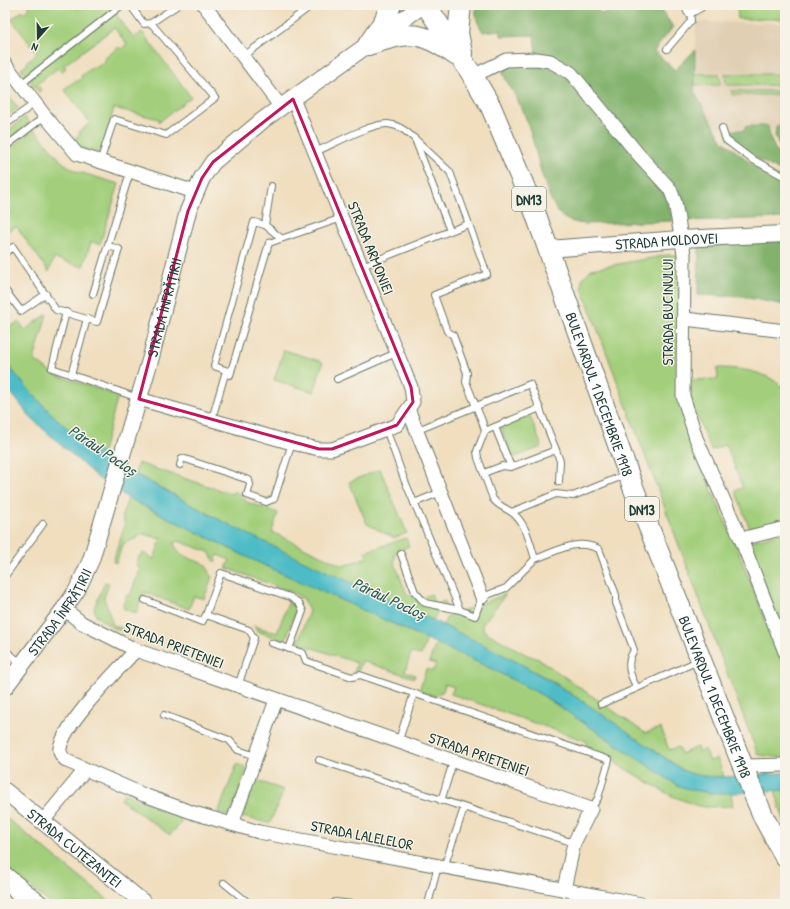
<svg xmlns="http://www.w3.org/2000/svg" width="790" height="909" viewBox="0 0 790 909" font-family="'Patrick Hand',sans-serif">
  <rect width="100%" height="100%" fill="#f7f3e8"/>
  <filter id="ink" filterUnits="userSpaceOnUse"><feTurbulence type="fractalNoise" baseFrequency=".025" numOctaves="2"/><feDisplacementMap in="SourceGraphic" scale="8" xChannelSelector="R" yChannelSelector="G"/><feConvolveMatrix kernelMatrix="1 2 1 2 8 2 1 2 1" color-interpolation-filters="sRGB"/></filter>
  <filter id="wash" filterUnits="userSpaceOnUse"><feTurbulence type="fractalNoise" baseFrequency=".012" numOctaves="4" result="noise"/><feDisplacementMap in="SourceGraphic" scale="16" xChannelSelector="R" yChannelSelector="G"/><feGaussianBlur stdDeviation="0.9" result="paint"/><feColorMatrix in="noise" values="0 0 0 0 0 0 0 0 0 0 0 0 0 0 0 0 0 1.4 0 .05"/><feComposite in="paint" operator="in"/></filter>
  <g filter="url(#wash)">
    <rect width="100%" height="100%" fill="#f0debf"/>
    <path fill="#e0cfb2" d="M696 22 785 23V125H774V131H770L769 125 744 124V128H715L694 92Z"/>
    <g fill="#a3cf7c" stroke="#618658">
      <path d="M30 5H97L99 8 103 5H109L134 38 142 32 191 97 159 122V119L114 108 101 153 80 148 74 139 80 134 79 132 90 123 64 89 75 81 77 82 82 78 81 76 94 66 96 68 105 61 104 59 119 47 121 49 127 44 114 28 64 65 66 68 61 72 58 68 37 84 41 90 39 92 21 69 28 64 26 62 37 53 11 19 23 11 24 13 30 8 28 6Z"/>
      <path d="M737 5H785V19H738Z"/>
      <path d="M695 74H719L720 85H695Z"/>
      <path d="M725 74H785V85H726Z"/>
      <path d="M5 91 18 108 5 118V107L7 105 5 102Z"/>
      <rect x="732" y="91" width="53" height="4"/>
      <path d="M25 117 30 123 5 142V133Z"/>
      <path d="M34 129 62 162 76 171 119 184 100 244 91 242 83 267 54 258 49 272 16 226 5 233V152Z"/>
      <path d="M668 255H678L681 401 689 438 737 548 785 670V758L758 755 582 288V279L591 269Z"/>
      <path d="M47 314 34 360 53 374 118 396 102 455C64 431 34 396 5 362V322L9 327 19 322 25 330Z"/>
      <path d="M284 350 323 362 314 392 274 380Z"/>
      <path d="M717 368C739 368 771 371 785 391V524L749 527 735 490 743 488 726 445 711 450 689 397 688 380 718 379Z"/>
      <path d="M530 416 542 447 512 458 501 427Z"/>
      <path d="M138 463 232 494 234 491 239 494 247 502 278 513 272 532 343 566 367 557 365 552 406 538 409 546 396 552 394 561 407 595 422 598 431 594 435 605 444 601 447 608 437 612 433 620 261 542 135 474Z"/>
      <path d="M380 469 407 533 394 538 367 524 349 482Z"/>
      <path d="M128 498 255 561 427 639 421 655 411 653 405 671 415 675 414 678 362 661 359 670 354 673 357 663 298 643 309 611 304 599 292 592 226 568 230 560 218 555 215 562 209 552 178 541 174 543C177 556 194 560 205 564L212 577 204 599 194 596 189 609 144 592 136 613 124 609 123 604 127 595 130 596 140 568 136 566 139 556 143 553 154 559 161 539 144 534 123 544 116 563 113 562 125 524 122 516Z"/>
      <path d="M785 532V638L748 542Z"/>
      <path d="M105 582 109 583 104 598 113 625 130 631 129 633 113 628 96 616 94 608Z"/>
      <path d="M506 594 482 625 484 631 527 655 539 659 645 733 661 728 669 750 678 747 681 754 697 747 699 752 705 749 710 761 717 758 724 776C709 778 698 777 684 771L551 680 443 625 447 617Z"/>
      <path d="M288 603 294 606 296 610 285 641 257 631 254 626 277 633Z"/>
      <path d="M436 643 490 668 542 695 677 785 709 793 731 792 733 806 705 807 695 805 670 795 617 764 615 760 587 751 586 741 451 694 454 687 445 684 443 691 435 696 419 691 426 669 433 671 436 664 429 662Z"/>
      <path d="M237 764 247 768 230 816 218 813Z"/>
      <path d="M255 780 284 790 270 823 242 817Z"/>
      <path d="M775 790H785V824Z"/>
      <path d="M124 793 180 816 181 823 170 835 121 800Z"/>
      <path d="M5 817 113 904H51L5 867Z"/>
    </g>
    <g fill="#82b26c" stroke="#507850">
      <path d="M477 5H592L602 14 615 5H658L673 27 654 51 675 70 695 50 694 92 723 141 750 162 785 180V218L684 221 682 200 678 188 643 155 574 70 536 54 534 35 501 36V30L483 32C477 22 474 16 477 5Z"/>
      <path d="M506 65H548L568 77 660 186 667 201 673 221 586 224C575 223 564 221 557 211 541 184 537 150 527 121 521 105 511 89 503 74V69Z"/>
      <path d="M745 126H768L770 138 785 170V174L750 155 728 138 727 130H745Z"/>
      <path d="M776 126H785V159L775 136Z"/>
      <path d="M785 241V305L743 297 698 295 699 245Z"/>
    </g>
    <path fill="#4ebcc7" stroke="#367c7e" d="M5 362C27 388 49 413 74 434 103 459 137 475 170 493 276 553 390 597 498 652 564 685 623 729 684 771 712 783 754 773 785 773V790C749 791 710 799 677 785L542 695 490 668 255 561 128 498 98 478 31 418 5 385Z"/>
  </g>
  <g filter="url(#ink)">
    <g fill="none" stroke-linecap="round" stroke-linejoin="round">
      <g stroke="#687565" stroke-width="8">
        <g id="service">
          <path d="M130 5 144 24 151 23 178 5"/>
          <path d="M667 49 691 21 690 10"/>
          <path d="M244 56 312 5"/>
          <path d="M21 84 122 5"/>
          <path d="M5 125 35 103"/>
          <path d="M722 128 726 140 750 158 785 177"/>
          <path d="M5 147 45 116"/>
          <path d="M315 152C332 145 371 123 388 124 399 125 407 132 415 139L450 231"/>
          <path d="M100 162 114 119 166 135 215 98 151 23"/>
          <path d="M265 225 271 186"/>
          <path d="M5 253 13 247 56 310 97 322 119 249 108 246"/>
          <path d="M362 266 468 224"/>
          <path d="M5 290 21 311 46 294"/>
          <path d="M93 294 130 172"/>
          <path d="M66 312 52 368 138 398"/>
          <path d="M231 372 214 366 254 222 265 225 281 238"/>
          <path d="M71 375 87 319"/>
          <path d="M337 379 396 353"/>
          <path d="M212 419 225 374 230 375 269 243 342 218"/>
          <path d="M495 427 511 467"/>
          <path d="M386 429 404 479 460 610 475 616 482 597 506 588 535 559C530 543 527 526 514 514 507 508 499 507 493 499L478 458 477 451 485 431 482 421 466 382 467 373 453 335 447 331 434 295 487 274 450 172 415 139"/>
          <path d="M418 430 530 384 556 450 560 461 559 482"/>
          <path d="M485 431 540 408"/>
          <path d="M180 465 182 458 249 480 250 485 247 495 266 502 274 499 292 443"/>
          <path d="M484 473 502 466 511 467 556 450"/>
          <path d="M414 503 441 492"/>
          <path d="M512 512 556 494 573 496 625 475"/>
          <path d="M401 554 415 592 425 603 460 610"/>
          <path d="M535 559C558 551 576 538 599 549L616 595V603L634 650C625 664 630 675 637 688"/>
          <path d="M5 576 43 524"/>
          <path d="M145 600 202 622 206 615 249 630 254 638 238 686"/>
          <path d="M206 615 221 573 290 597 299 603 303 611 289 649"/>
          <path d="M271 643 303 653 306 661 352 677 360 675 609 760 598 798 591 809"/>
          <path d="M5 650 21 663"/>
          <path d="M601 704 698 661"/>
          <path d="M164 715 229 740 238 750 256 756"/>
          <path d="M398 743 414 693"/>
          <path d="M319 760 574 843"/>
          <path d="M441 801 453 762"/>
          <path d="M444 867 464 808"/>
          <path d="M224 883 250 904"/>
          <path d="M332 904 335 902 352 904"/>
          <path d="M428 904 438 866"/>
        </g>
      </g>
      <g stroke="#687565" stroke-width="15">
        <g id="minor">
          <path d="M204 5 281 107"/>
          <path d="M690 10 699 5"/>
          <path d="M5 64 45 116 77 154 195 192"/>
          <path d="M473 76 506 60 537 59 550 61 571 73 638 154 670 189 675 202 684 254 683 396 696 438 741 539 785 652"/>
          <path d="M685 319 785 331"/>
          <path d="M139 399 292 443 319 449H332L397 425 413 402 411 387 293 99"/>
          <path d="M409 411 482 597"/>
          <path d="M741 539 785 528"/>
          <path d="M64 609 82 623 136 650 591 809 574 843 564 889"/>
          <path d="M136 650C117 671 65 722 60 748 59 754 63 758 67 761L144 795 194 813 259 832 641 904"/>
          <path d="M743 766 785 765"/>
          <path d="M43 821 85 770"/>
          <path d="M232 824 276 700"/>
          <path d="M5 873 43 904"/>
          <path d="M5 880 24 904"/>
        </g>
      </g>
      <g stroke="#687565" stroke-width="18">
        <g id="tertiary">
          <path id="s1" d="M548 249 680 239 785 234"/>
          <path id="s2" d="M5 687 64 609 77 590 91 560 151 357 188 211 202 178 213 162 263 120 423 5"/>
          <path id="s3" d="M5 791 145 904"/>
        </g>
      </g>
      <g stroke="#687565" stroke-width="22">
        <g id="primary">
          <path id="s4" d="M426 5 473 76 491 107 512 157 535 212 633 487 755 797 764 818 785 857"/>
          <path d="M461 5 458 33 462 53"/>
          <path d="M368 45C411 31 419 30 457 56"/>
          <path d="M368 45 384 21 391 5"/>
        </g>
      </g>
      <use href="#service" stroke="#fff" stroke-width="6"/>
      <use href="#minor" stroke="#fff" stroke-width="13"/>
      <use href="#tertiary" stroke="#fff" stroke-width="16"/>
      <use href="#primary" stroke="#fff" stroke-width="20"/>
    </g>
  </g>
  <path fill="none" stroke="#c2185b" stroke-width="3" stroke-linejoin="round" d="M293 99 411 387 413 402 397 425 332 449H319L139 399 188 211 202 178 213 162Z"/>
  <g text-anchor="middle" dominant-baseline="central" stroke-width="3" stroke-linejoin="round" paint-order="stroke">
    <g fill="#f7f3e8" stroke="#60746a" stroke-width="1">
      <rect x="512" y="187" width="34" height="24" rx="3"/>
      <rect x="625" y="497" width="34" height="24" rx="3"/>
    </g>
    <g font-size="14" font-weight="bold" fill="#1f3d34">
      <text x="529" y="199">DN13</text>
      <text x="642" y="509">DN13</text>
    </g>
    <g font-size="15" fill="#1f3d34" stroke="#f7f3e8">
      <text stroke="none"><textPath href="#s1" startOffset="119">STRADA MOLDOVEI</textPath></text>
      <text transform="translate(371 248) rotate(68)">STRADA ARMONIEI</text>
      <text stroke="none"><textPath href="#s2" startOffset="417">STRADA ÎNFRĂȚIRII</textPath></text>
      <text transform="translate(667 312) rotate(-90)">STRADA BUCINULUI</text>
      <text stroke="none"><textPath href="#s4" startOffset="428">BULEVARDUL 1 DECEMBRIE 1918</textPath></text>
      <text stroke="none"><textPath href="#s2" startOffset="93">STRADA ÎNFRĂȚIRII</textPath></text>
      <text transform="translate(174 645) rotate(21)">STRADA PRIETENIEI</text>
      <text stroke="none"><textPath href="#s4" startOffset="752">BULEVARDUL 1 DECEMBRIE 1918</textPath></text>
      <text transform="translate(479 754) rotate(19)">STRADA PRIETENIEI</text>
      <text transform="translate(362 835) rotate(11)">STRADA LALELELOR</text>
      <text stroke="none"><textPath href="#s3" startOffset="90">STRADA CUTEZANȚEI</textPath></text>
    </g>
    <g font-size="16" font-style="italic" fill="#2b5d59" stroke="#f7f3e8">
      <text transform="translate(103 450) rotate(34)">Pârâul Pocloș</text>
      <text transform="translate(389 598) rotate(25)">Pârâul Pocloș</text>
    </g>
  </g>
  <rect width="790" height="909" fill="none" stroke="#f7f3e8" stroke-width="20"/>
  <g transform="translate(38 38) rotate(200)" stroke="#f7f3e8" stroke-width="3" paint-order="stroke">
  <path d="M0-3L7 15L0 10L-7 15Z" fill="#1f3d34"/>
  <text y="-6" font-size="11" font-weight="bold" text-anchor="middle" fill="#1f3d34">N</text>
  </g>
</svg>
